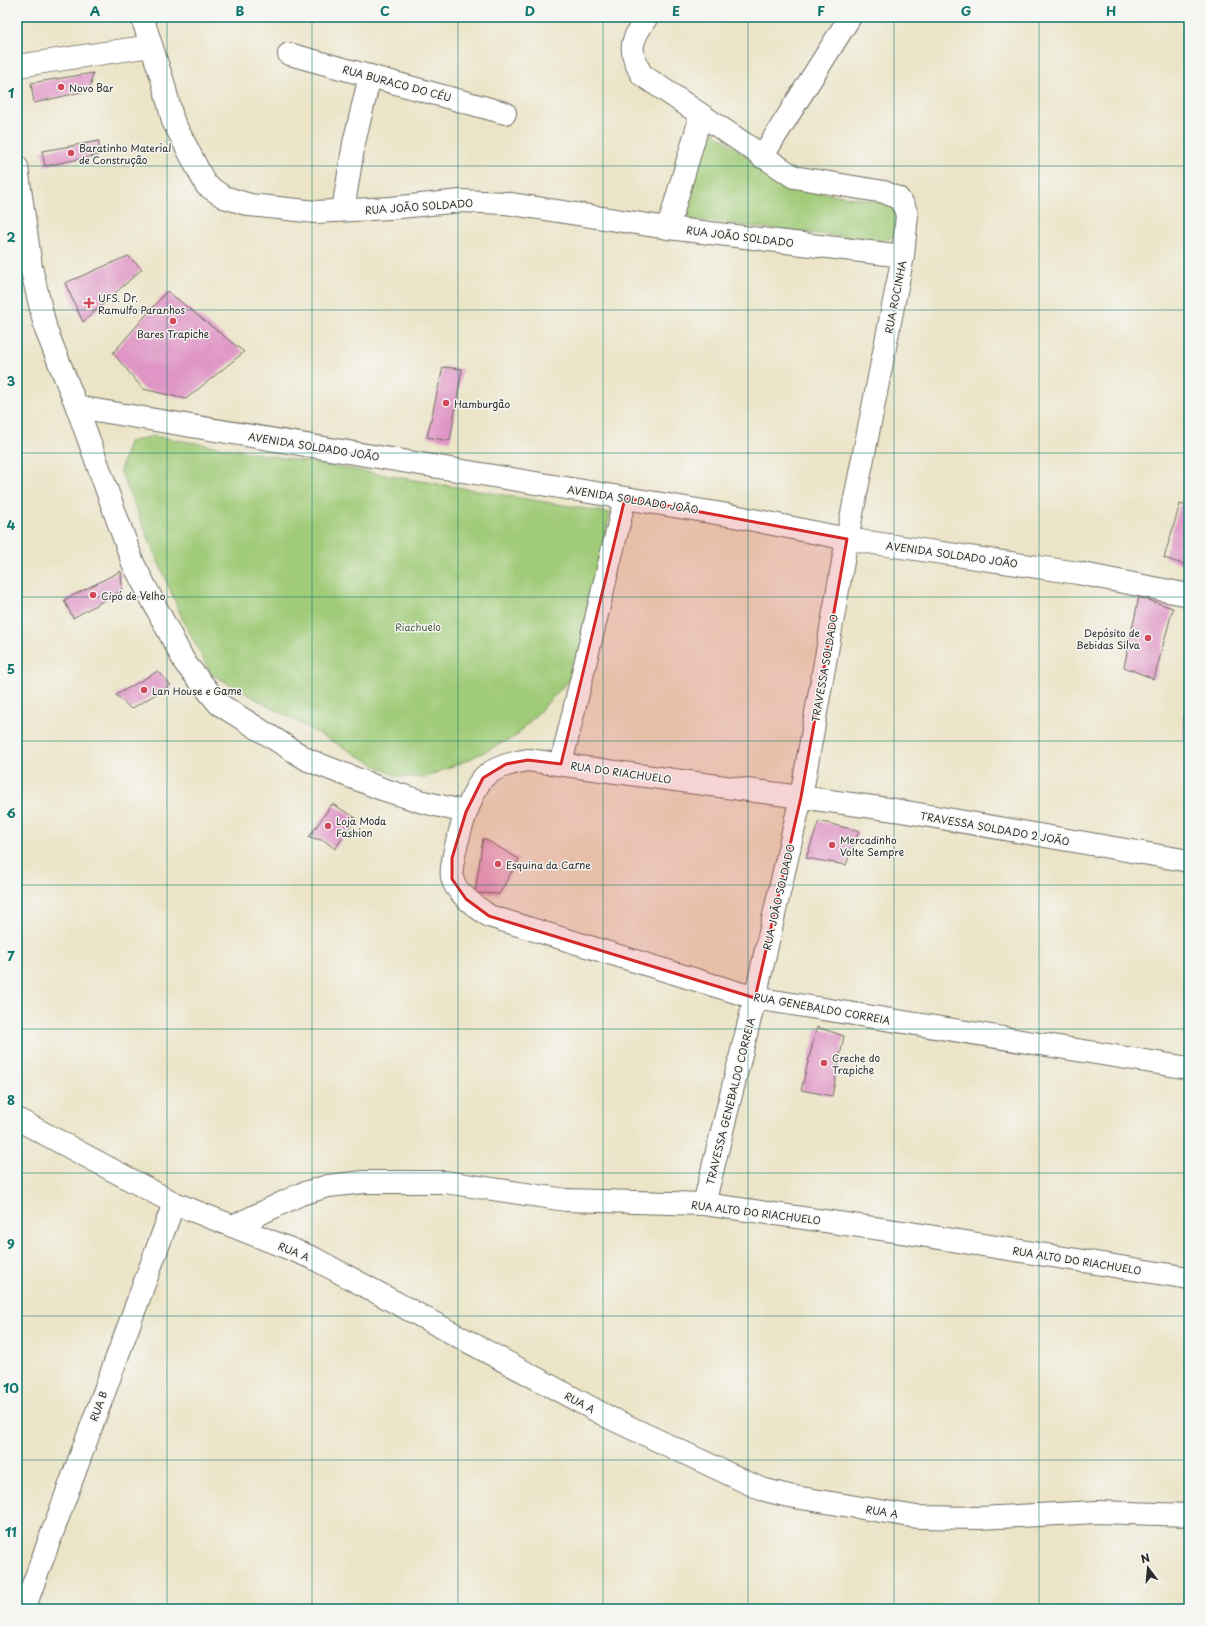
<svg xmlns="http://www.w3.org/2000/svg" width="1206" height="1626" viewBox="0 0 1206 1626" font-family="'Playpen Sans',sans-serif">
  <rect width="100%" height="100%" fill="#f6f6f2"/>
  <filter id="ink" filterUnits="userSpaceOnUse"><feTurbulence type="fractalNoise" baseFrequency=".025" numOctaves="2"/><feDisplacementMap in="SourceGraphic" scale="8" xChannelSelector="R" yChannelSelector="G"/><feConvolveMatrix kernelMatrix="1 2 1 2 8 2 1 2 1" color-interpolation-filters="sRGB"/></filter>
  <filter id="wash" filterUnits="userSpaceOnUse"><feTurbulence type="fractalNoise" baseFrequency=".012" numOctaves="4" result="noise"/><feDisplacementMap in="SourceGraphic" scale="16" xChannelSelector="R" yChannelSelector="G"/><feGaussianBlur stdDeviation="0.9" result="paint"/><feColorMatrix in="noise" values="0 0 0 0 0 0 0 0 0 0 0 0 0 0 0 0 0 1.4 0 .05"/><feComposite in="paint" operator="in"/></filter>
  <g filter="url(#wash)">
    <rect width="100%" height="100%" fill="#ebe4c7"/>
    <g fill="#a0cb78" stroke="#667b52">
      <path d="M712 131 744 154 781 187 889 203 901 212 895 236 883 241 683 219 681 207 702 138Z"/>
      <path d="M154 436 610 513 574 675 516 736 468 760 423 778 395 776 211 674 183 620 120 471 129 442Z"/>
    </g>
    <g id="blocks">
      <g fill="#df95c5">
        <path d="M93 73 90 90 34 103 31 83Z"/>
        <path d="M99 141V155L45 166 42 151Z"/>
        <path d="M128 256 142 269 83 322 65 283Z"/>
        <path d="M167 291 244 352 186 399 143 389 113 353Z"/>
        <path d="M443 367 462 369 450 441 427 437Z"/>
        <path d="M1180 504 1189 506V566L1164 558Z"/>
        <path d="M121 571 122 590 73 618 64 600Z"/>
        <path d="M1139 597 1173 608 1154 679 1124 667Z"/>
        <path d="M158 671 171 685 131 709 116 695Z"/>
        <path d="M1184 711 1189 712V741L1184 740Z"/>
        <path d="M332 804 356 818 335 849 325 841 309 837Z"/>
        <path d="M819 821 859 831 846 865 806 858Z"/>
        <path d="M483 838 519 859 499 894 475 893Z"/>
        <path d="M817 1027 844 1036 832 1096 801 1090Z"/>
      </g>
    </g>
  </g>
  <g filter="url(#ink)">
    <use href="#blocks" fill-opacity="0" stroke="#6e6c62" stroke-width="1"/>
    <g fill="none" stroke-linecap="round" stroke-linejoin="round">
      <g stroke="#6e6c62" stroke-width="24">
        <g id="street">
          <path d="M142 17 163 82 173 121 206 185 224 197 250 205 316 212 390 208 461 201 505 203 668 228 903 256"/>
          <path d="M647 17C631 40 627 50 642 75L794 177 884 192 898 198 904 206 907 215 903 256 847 539 801 797 755 998 704 1204"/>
          <path d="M289 54 505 113"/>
          <path d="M17 66 151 46"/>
          <path d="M762 157 850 17"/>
          <path d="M17 167 31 267 46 330 77 407 133 563 185 663 219 704 308 760 382 789 423 802 466 812"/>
          <path d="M343 210 354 143 370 76"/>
          <path d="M668 228 701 115"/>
          <path d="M77 407 734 516 847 539 1078 573 1189 595"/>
          <path d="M561 764 625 498"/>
          <path d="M1189 861 895 810 528 760C512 763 497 766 484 777 471 789 449 860 452 877 454 892 478 908 489 916L755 998 1189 1068"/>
          <path d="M17 1119 174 1203 313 1258 610 1418 761 1489 789 1496 917 1517 979 1518 1097 1512 1189 1515"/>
          <path d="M234 1226 301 1194 328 1186 364 1182H445L566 1200 704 1204 909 1233 1189 1278"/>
          <path d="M24 1609 174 1203"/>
        </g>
      </g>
      <use href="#street" stroke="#fff" stroke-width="22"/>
    </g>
  </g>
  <path fill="#d62828" fill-opacity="0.2" stroke="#d62828" stroke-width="3" stroke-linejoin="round" d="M625 498 847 539 801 797 755 998 489 916 466 899 452 879V858L466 812 483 778 506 764 528 760 561 764Z"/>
  <path fill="none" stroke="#0f766e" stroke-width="1" stroke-opacity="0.55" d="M167 17V1609M312 17V1609M458 17V1609M603 17V1609M748 17V1609M894 17V1609M1039 17V1609M17 166H1189M17 310H1189M17 453H1189M17 597H1189M17 741H1189M17 885H1189M17 1029H1189M17 1173H1189M17 1316H1189M17 1460H1189"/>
  <g fill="#d1495b" stroke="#f6f6f2" stroke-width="1.5">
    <circle cx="61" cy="87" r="4"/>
    <circle cx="71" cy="153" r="4"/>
    <path d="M87 297h4v4h4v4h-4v4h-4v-4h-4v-4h4z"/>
    <circle cx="173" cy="321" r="4"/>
    <circle cx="446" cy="403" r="4"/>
    <circle cx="93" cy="595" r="4"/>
    <circle cx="1148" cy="638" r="4"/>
    <circle cx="144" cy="690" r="4"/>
    <circle cx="328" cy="826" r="4"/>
    <circle cx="832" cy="845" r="4"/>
    <circle cx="498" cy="864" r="4"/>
    <circle cx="824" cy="1063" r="4"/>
  </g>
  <g text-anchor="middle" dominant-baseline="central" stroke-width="3" stroke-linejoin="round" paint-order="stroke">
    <g font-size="10" fill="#2b2b2b" stroke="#f6f6f2">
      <text transform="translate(397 83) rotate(15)">RUA BURACO DO CÉU</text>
      <text transform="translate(419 206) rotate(-4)">RUA JOÃO SOLDADO</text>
      <text transform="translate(740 236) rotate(7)">RUA JOÃO SOLDADO</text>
      <text transform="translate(895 297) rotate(-79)">RUA ROCINHA</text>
      <text transform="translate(314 446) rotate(9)">AVENIDA SOLDADO JOÃO</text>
      <text transform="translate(633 499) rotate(9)">AVENIDA SOLDADO JOÃO</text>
      <text transform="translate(952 554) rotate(8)">AVENIDA SOLDADO JOÃO</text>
      <text transform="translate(824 668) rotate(-80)">TRAVESSA SOLDADO</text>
      <text transform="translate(621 772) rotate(8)">RUA DO RIACHUELO</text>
      <text transform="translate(995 828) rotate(10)">TRAVESSA SOLDADO 2 JOÃO</text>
      <text transform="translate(778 897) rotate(-77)">RUA JOÃO SOLDADO</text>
      <text transform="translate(822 1008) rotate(10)">RUA GENEBALDO CORREIA</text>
      <text transform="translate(730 1101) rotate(-76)">TRAVESSA GENEBALDO CORREIA</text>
      <text transform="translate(756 1212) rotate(7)">RUA ALTO DO RIACHUELO</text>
      <text transform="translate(294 1251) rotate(22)">RUA A</text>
      <text transform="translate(1077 1260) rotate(9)">RUA ALTO DO RIACHUELO</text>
      <text transform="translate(580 1402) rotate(28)">RUA A</text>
      <text transform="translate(98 1406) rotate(-70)">RUA B</text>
      <text transform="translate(882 1511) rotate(9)">RUA A</text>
    </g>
    <g font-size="10" fill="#2b2b2b" stroke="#f6f6f2" text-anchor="start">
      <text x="69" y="87">Novo Bar</text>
      <text x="79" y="147">Baratinho Material<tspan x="79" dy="12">de Construção</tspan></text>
      <text x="98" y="297">UFS. Dr.<tspan x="98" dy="12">Ramulfo Paranhos</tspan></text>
      <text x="173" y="333" text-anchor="middle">Bares Trapiche</text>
      <text x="454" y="403">Hamburgão</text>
      <text x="101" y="595">Cipó de Velho</text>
      <text x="1140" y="632" text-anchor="end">Depósito de<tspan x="1140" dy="12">Bebidas Silva</tspan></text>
      <text x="152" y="690">Lan House e Game</text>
      <text x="336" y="820">Loja Moda<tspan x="336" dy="12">Fashion</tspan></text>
      <text x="840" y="839">Mercadinho<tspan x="840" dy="12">Volte Sempre</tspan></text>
      <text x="506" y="864">Esquina da Carne</text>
      <text x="832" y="1057">Creche do<tspan x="832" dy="12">Trapiche</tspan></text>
    </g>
    <g font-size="10" fill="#4e5b42" stroke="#f6f6f2">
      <text x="418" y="626">Riachuelo</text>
    </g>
  </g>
  <rect width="1206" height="1626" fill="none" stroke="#f6f6f2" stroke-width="44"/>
  <g transform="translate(1148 1568) rotate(344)" stroke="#f6f6f2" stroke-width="3" paint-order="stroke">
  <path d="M0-3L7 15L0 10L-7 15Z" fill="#2b2b2b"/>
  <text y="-6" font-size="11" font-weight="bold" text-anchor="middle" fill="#2b2b2b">N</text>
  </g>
  <rect x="22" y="22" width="1162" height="1582" fill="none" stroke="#0f766e" stroke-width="1.5"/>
  <g font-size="13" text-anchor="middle" font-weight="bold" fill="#0f766e">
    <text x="95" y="16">A</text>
    <text x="240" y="16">B</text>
    <text x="385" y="16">C</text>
    <text x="530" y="16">D</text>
    <text x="676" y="16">E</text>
    <text x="821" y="16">F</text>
    <text x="966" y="16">G</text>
    <text x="1111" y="16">H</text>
    <text x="11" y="98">1</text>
    <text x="11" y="242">2</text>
    <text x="11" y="386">3</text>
    <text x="11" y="530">4</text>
    <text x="11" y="674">5</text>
    <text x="11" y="818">6</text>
    <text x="11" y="961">7</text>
    <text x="11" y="1105">8</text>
    <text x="11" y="1249">9</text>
    <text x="11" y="1393">10</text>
    <text x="11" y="1537">11</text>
  </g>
</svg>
